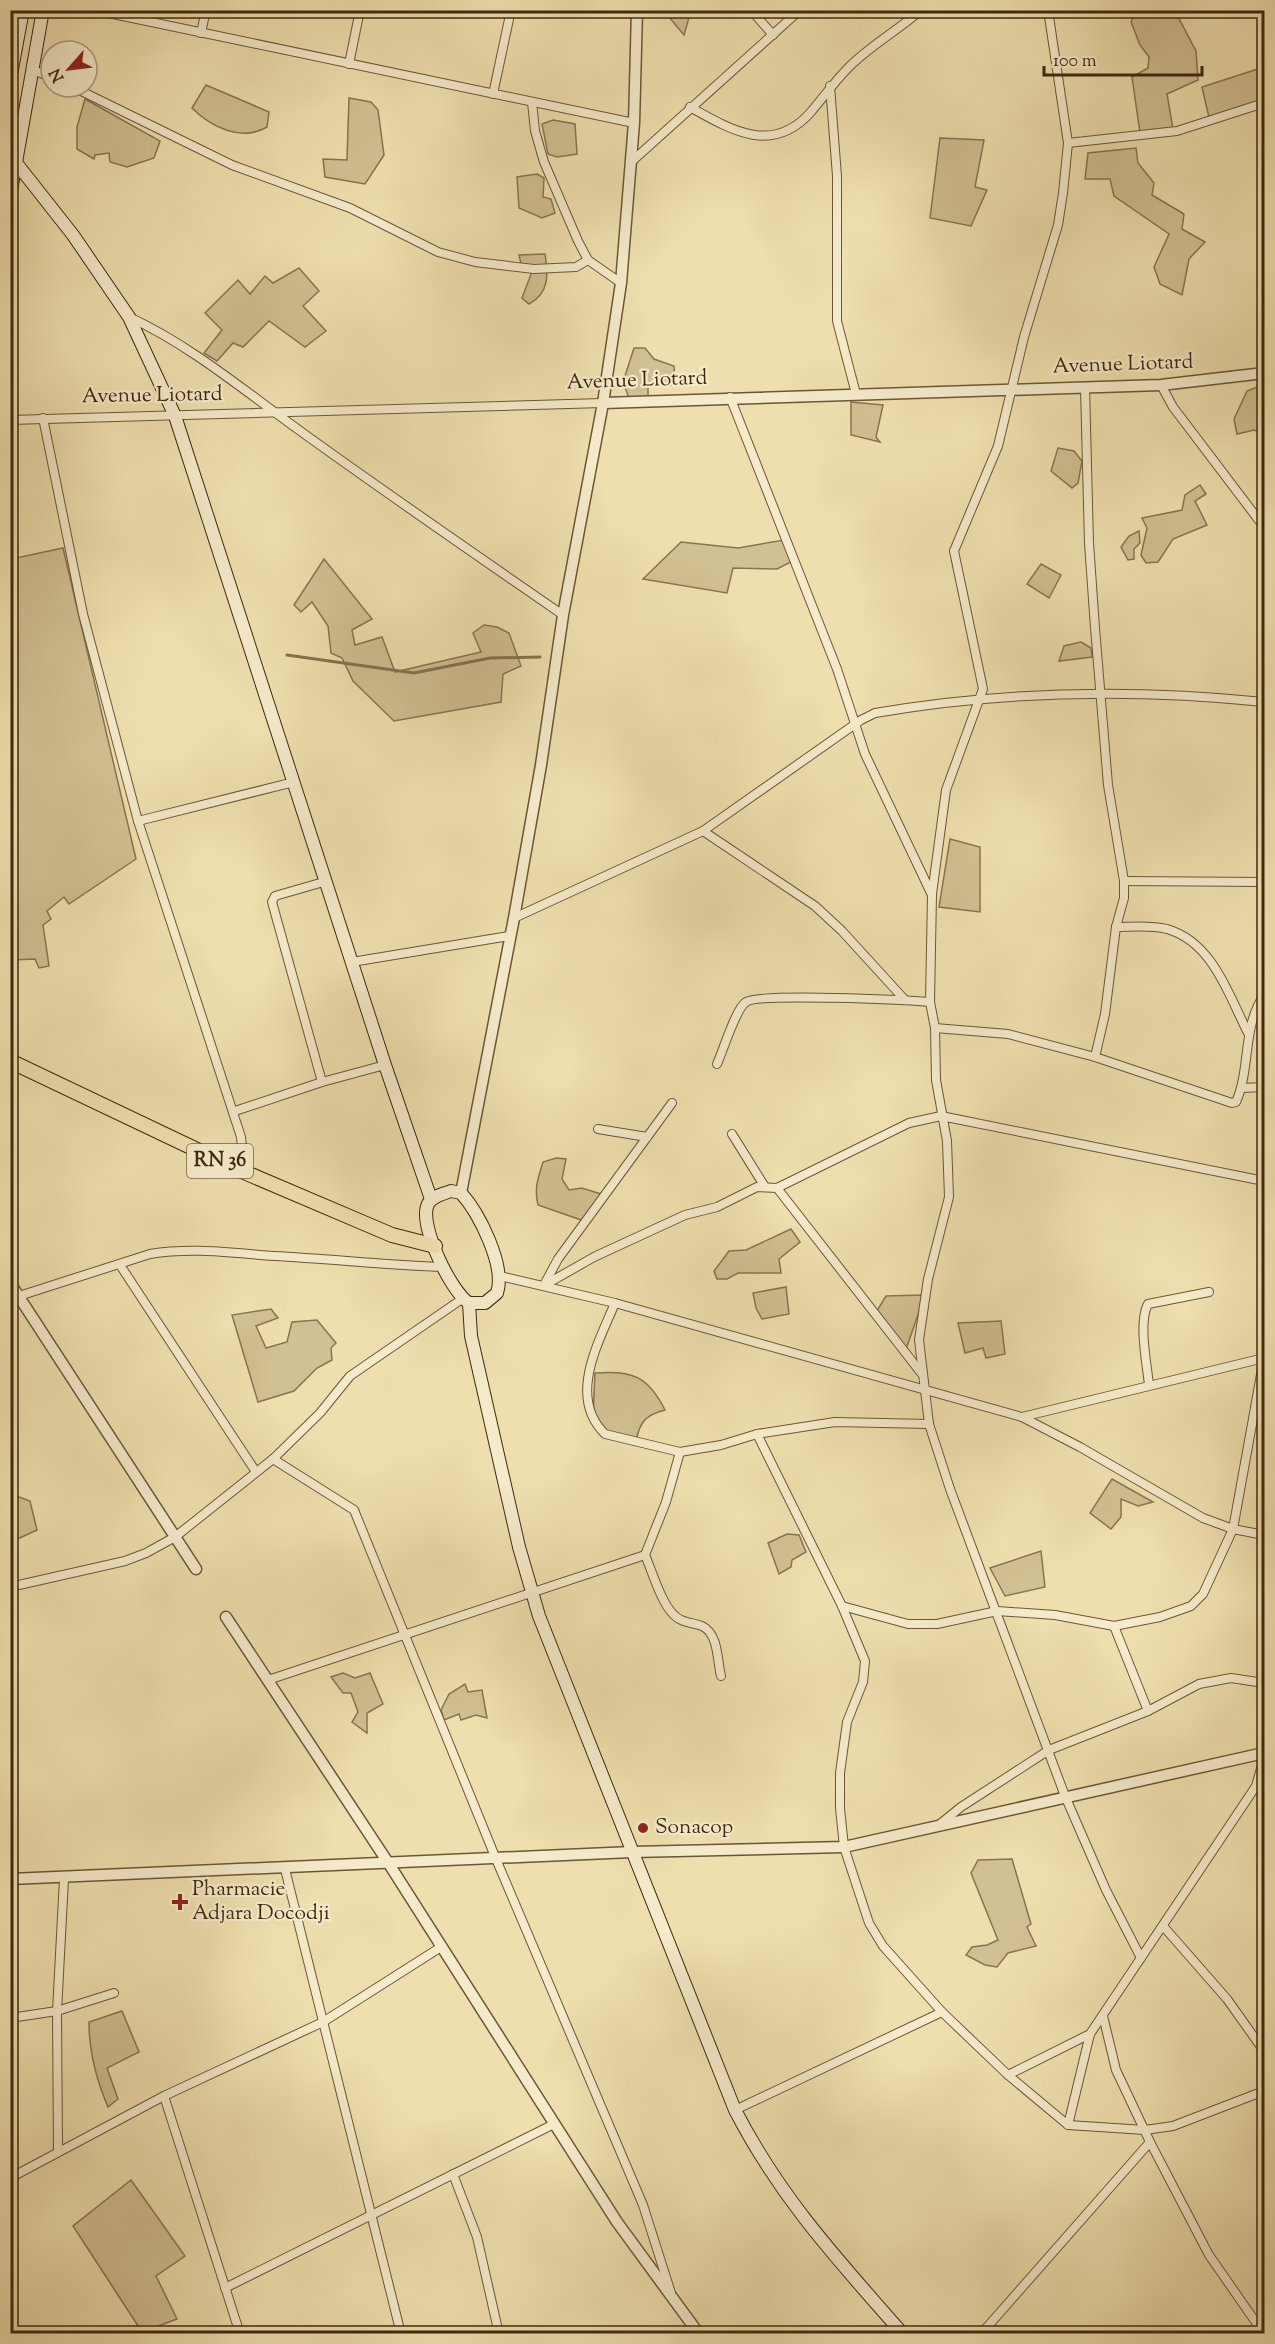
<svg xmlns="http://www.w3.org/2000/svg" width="1275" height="2344" viewBox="0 0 1275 2344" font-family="'Sorts Mill Goudy',serif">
  <rect width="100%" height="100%" fill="#efdfae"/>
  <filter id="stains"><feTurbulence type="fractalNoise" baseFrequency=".00333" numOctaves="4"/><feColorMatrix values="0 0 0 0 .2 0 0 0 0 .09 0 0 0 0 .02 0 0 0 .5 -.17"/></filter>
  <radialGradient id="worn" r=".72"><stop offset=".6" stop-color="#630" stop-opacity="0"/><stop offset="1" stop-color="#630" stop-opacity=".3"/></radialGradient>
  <g fill="#d1c093" stroke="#887451" stroke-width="1.5">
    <path d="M734 10 737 13 690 14 684 35 664 11Z"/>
    <path d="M1136 11H1175L1196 51 1198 80 1167 94 1173 129 1140 133 1132 77 1148 68 1149 57 1140 45 1131 22Z"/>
    <path d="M1261 68 1264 74V103L1210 122 1202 87Z"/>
    <path d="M206 85 269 112 267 127C241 142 211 127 192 108Z"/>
    <path d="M349 98 371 102 378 110 384 155 365 184 325 177 323 159 347 160Z"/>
    <path d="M85 99 160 141 154 158 127 167 110 162 109 153 95 155 94 159 77 149V127Z"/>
    <path d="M553 120 575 124 577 154 557 157 548 154 542 124Z"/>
    <path d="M940 138 984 140 975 187 987 190 971 226 930 218Z"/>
    <path d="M1136 148 1138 163 1154 183 1152 195 1184 214 1182 229 1205 242 1189 259 1182 295 1160 284 1154 267 1169 234 1114 196 1110 179H1085L1088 153Z"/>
    <path d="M537 174 544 178 543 197 551 199 555 213 542 218 519 208 517 177Z"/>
    <path d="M545 254C548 274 550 293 529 304L522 298 533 269 522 268 519 255Z"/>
    <path d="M299 268 319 291 303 306 326 331 305 347 269 321 243 347 233 343 217 361 204 353 222 330 205 313 238 280 250 294 265 276 273 283Z"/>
    <path d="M634 348H645L654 359 674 366 675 385 648 384V401L629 398 623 382Z"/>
    <path d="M1264 384V434L1254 430 1237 434 1234 419 1247 391Z"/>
    <path d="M851 402 883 405 876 437 880 442 851 435Z"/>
    <path d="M1058 448 1074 451 1082 461 1078 483 1072 488 1051 471Z"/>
    <path d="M1200 485 1206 494 1195 501 1207 525 1173 539 1158 562 1146 563 1141 555 1147 528 1142 518 1182 510 1185 495Z"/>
    <path d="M1139 531 1140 543 1134 549V559L1128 560 1121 547 1129 536Z"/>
    <path d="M784 540 795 560 777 569 733 568 727 593 643 579 681 542 738 548Z"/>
    <path d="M63 548 136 859 69 904 64 897 47 911 51 919 43 925 49 966 39 968 35 959 11 960V559Z"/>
    <path d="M324 559 372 619 352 630 355 645 382 637 395 672 481 652 473 633 484 625 497 627 509 633 521 666 503 674 501 702 394 721 353 681 342 658 331 653 328 626 312 602 301 612 294 605Z"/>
    <path d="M1041 564 1061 575 1049 598 1027 584Z"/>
    <path d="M1081 642 1091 648 1092 657 1059 661 1064 646Z"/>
    <path d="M950 839 980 847V912L939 907Z"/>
    <path d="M556 1158 566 1159 562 1179 569 1190 582 1188 604 1195 587 1222 538 1205C534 1187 538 1179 543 1162Z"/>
    <path d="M791 1229 800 1242 779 1259 781 1273H738L727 1279H717L714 1271 729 1251 746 1250Z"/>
    <path d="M786 1287 789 1314 762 1319 756 1308 753 1293Z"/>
    <path d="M925 1295 905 1352 875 1314 886 1296Z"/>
    <path d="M271 1309 278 1318 256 1326 266 1348 287 1342 292 1322 317 1320 336 1343 331 1348 332 1360 317 1368 294 1391 258 1402 232 1315Z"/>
    <path d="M1001 1321 1005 1354 986 1358 983 1348 965 1353 958 1323Z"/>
    <path d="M595 1373C632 1370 648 1376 665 1410 646 1415 640 1421 636 1441L605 1434 593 1418Z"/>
    <path d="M1112 1479 1153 1502 1138 1506 1121 1499V1517L1111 1529 1090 1513Z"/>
    <path d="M11 1494 30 1501 37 1530 11 1542Z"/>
    <path d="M787 1534 799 1535 806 1552 792 1560 791 1567 779 1574 768 1543Z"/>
    <path d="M1041 1551 1045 1587 1005 1596 990 1568Z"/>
    <path d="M343 1673 355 1678 370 1673 383 1704 367 1713V1733L352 1722 358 1712 351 1693H343L331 1677Z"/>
    <path d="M465 1684 468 1692 482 1690 487 1718 476 1715 461 1720 459 1714 444 1720 441 1710 449 1694Z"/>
    <path d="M1012 1859 1031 1924 1027 1927 1036 1946 1008 1953 997 1967 985 1965 966 1955 972 1947 987 1945 998 1940 971 1873 978 1860Z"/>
    <path d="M122 2011 139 2052 107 2068 118 2099 108 2107C96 2079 89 2053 89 2022Z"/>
    <path d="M131 2180 185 2256 156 2276 177 2319 142 2332 73 2226Z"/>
  </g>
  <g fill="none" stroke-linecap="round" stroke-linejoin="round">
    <path stroke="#85714e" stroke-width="3" d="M287 655 414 673 490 658 540 657"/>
    <g stroke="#6b5637" stroke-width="10">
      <g id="minor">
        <path d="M94 10 634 123"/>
        <path d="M751 10 773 35"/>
        <path d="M1048 10 1068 143 1063 193 1058 225 1024 337 998 446 954 551 983 689 946 790 932 894 930 1002 935 1028 936 1080 947 1141 949 1197 928 1279 919 1340 929 1424 950 1489 1065 1796 1106 1890 1141 1958"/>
        <path d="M201 33 206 10"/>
        <path d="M349 64 360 10"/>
        <path d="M33 70 51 77"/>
        <path d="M830 86 837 176V321L856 394"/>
        <path d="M73 87 232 165 350 208 438 252 475 262 534 269 576 267 588 260"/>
        <path d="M493 94 511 10"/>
        <path d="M532 102 535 131 544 162 578 241 588 260 621 283"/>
        <path d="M690 107C731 130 772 155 810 113 823 98 834 82 849 67 871 45 897 31 921 10"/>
        <path d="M1068 143 1177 131 1264 103"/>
        <path d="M630 163 800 10"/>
        <path d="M129 317C192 346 247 393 303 433 389 495 476 555 563 615"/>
        <path d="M1161 385 1173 407 1264 527"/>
        <path d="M1085 387 1089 543 1095 628 1108 785 1124 881V898L1116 927 1105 1014 1095 1057"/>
        <path d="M730 397 837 669 865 754 931 893"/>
        <path d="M43 418 83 614 138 821 241 1137 243 1157 237 1169"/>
        <path d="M10 420 603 403"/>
        <path d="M138 821 294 782"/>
        <path d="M703 831 815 906 842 931 905 1000"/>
        <path d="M1124 881 1264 882"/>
        <path d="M514 918 703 831 861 720 875 713C1003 691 1136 689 1264 702"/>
        <path d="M1116 927C1132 927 1151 925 1167 929 1213 942 1229 996 1248 1033"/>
        <path d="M352 962 509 936"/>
        <path d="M935 1028 1008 1034 1095 1057 1232 1103 1236 1102C1251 1068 1242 1027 1264 995"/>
        <path d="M717 1064C723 1051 736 1008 746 1002 758 993 906 1000 930 1002"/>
        <path d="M322 1082 272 902 275 896 327 881"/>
        <path d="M1242 1088 1264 1087"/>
        <path d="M235 1111 322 1082 385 1065"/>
        <path d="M598 1129 647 1137"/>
        <path d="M732 1134 765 1187"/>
        <path d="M777 1188 922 1374"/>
        <path d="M120 1265 256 1472"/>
        <path d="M500 1276 615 1303 1022 1417 1080 1447 1203 1518 1233 1529 1264 1535"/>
        <path d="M544 1285 558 1259 672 1103"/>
        <path d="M543 1286 594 1257 685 1215 717 1207 757 1187 777 1188 909 1123 941 1116 1264 1181"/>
        <path d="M19 1296 150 1254C192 1247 232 1253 274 1256 331 1259 387 1265 444 1267"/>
        <path d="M615 1303C599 1342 567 1397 605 1434L680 1452 721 1445 757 1434 835 1422 929 1424"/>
        <path d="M1149 1385C1147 1364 1138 1322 1148 1304L1209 1292"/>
        <path d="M1022 1417 1264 1358"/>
        <path d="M757 1434 842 1606 865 1661 863 1682 847 1722 840 1773V1808L844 1847 869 1923 883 1946 942 2012 1008 2075 1068 2125 1145 2130 1173 2126 1264 2091"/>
        <path d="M680 1452 666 1502 645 1555C652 1571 661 1602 673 1614 681 1623 691 1622 702 1626 719 1634 717 1661 721 1676"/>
        <path d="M273 1459 354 1510 496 1859 643 2205 671 2293"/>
        <path d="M10 1587 125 1561 146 1553 175 1537 273 1459 320 1413 350 1376 462 1299"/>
        <path d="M842 1606 908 1624H937L997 1611 1055 1615 1114 1626 1160 1617 1191 1606 1203 1594 1233 1529 1264 1358"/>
        <path d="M1114 1626 1148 1711"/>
        <path d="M268 1680 645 1555"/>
        <path d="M940 1824 961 1807 1049 1750 1148 1711 1199 1684 1231 1678 1264 1683"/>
        <path d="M285 1869 401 2334"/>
        <path d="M1163 1926 1227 1999 1264 2051"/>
        <path d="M1103 2016 1116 2070 1150 2142 1209 2255 1264 2334"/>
        <path d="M10 2018 57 2011 114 1993"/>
        <path d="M1008 2075 1090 2034"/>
        <path d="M164 2096 240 2334"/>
        <path d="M735 2110 942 2012"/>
        <path d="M1068 2125 1090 2034 1256 1786 1264 1758"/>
        <path d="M58 2152 57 2011 64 1879"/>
        <path d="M453 2174 477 2237 499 2334"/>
        <path d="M10 2178 164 2096 323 2022 441 1947"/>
        <path d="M225 2288 554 2124"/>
        <path d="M981 2334 1150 2142"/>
      </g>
    </g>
    <g stroke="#6b5637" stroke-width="13">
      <g id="tertiary">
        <path d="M603 403 1161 385 1264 373"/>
        <path d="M461 1193 514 918 541 765 563 615 603 403 621 283 634 123 637 10"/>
        <path d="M10 1283 196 1569"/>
        <path d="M226 1617 389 1864 617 2222 699 2334"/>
        <path d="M10 1879 632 1852 844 1847 1264 1753"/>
      </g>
    </g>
    <g stroke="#3f280f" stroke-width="14">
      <g id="secondary">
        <path d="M10 80 23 10"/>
        <path d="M17 164 73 235 129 317 175 416 385 1065 431 1199"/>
        <path d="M10 196 43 10"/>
        <path d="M451 1191 461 1193C479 1213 506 1266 497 1293L485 1303H469C451 1292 418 1224 428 1204 432 1196 443 1194 451 1191Z"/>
        <path d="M469 1303 471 1336 519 1547 539 1616 735 2110C781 2199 838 2260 903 2334"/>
      </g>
    </g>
    <g stroke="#3f280f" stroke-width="16">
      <path id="primary" d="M10 1061 237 1169 392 1235 435 1246"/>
    </g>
    <use href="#minor" stroke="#f5eaca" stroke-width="8"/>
    <use href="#tertiary" stroke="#f5eaca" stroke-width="10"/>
    <use href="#secondary" stroke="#f5eaca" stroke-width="12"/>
    <use href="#primary" stroke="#efdfae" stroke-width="14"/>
  </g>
  <g fill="#8f2418" stroke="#f5eaca" stroke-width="2">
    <circle cx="643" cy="1828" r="6"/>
    <path d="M177 1893h6v6h6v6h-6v6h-6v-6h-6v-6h6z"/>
  </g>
  <g text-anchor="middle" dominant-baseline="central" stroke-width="4.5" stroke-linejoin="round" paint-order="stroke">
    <rect fill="#f5eaca" stroke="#766247" stroke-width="1.5" x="187" y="1144" width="66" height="34" rx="4.5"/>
    <g font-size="20" font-weight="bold" fill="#3f280f">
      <text x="220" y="1161">RN 36</text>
    </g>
    <g font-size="21" fill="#3f280f" stroke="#f5eaca">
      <text transform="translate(1123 365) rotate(-2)">Avenue Liotard</text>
      <text transform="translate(637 381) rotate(-2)">Avenue Liotard</text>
      <text transform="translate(152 396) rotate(-1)">Avenue Liotard</text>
    </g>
    <g font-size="21" fill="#3f280f" stroke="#f5eaca" text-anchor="start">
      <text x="655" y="1828">Sonacop</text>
      <text x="192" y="1890">Pharmacie<tspan x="192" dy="24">Adjara Docodji</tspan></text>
    </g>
  </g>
  <rect width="1275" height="2344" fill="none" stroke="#efdfae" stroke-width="36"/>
  <rect x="12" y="12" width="1251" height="2320" fill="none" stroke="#3f280f" stroke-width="3"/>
  <rect x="18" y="18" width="1239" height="2308" fill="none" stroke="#3f280f" stroke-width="1.5"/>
  <g transform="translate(69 69) rotate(242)"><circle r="28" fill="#f5eaca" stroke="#ac9c7f" stroke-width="1.5"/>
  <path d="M0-4.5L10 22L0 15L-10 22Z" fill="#8f2418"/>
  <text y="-9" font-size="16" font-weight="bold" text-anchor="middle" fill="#3f280f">N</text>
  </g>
  <path d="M1044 66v9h158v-9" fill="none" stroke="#3f280f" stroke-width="3"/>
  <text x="1053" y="66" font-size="18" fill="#3f280f" stroke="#f5eaca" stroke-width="4.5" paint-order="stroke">100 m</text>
  <rect width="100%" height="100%" filter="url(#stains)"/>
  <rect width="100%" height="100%" fill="url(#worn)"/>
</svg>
